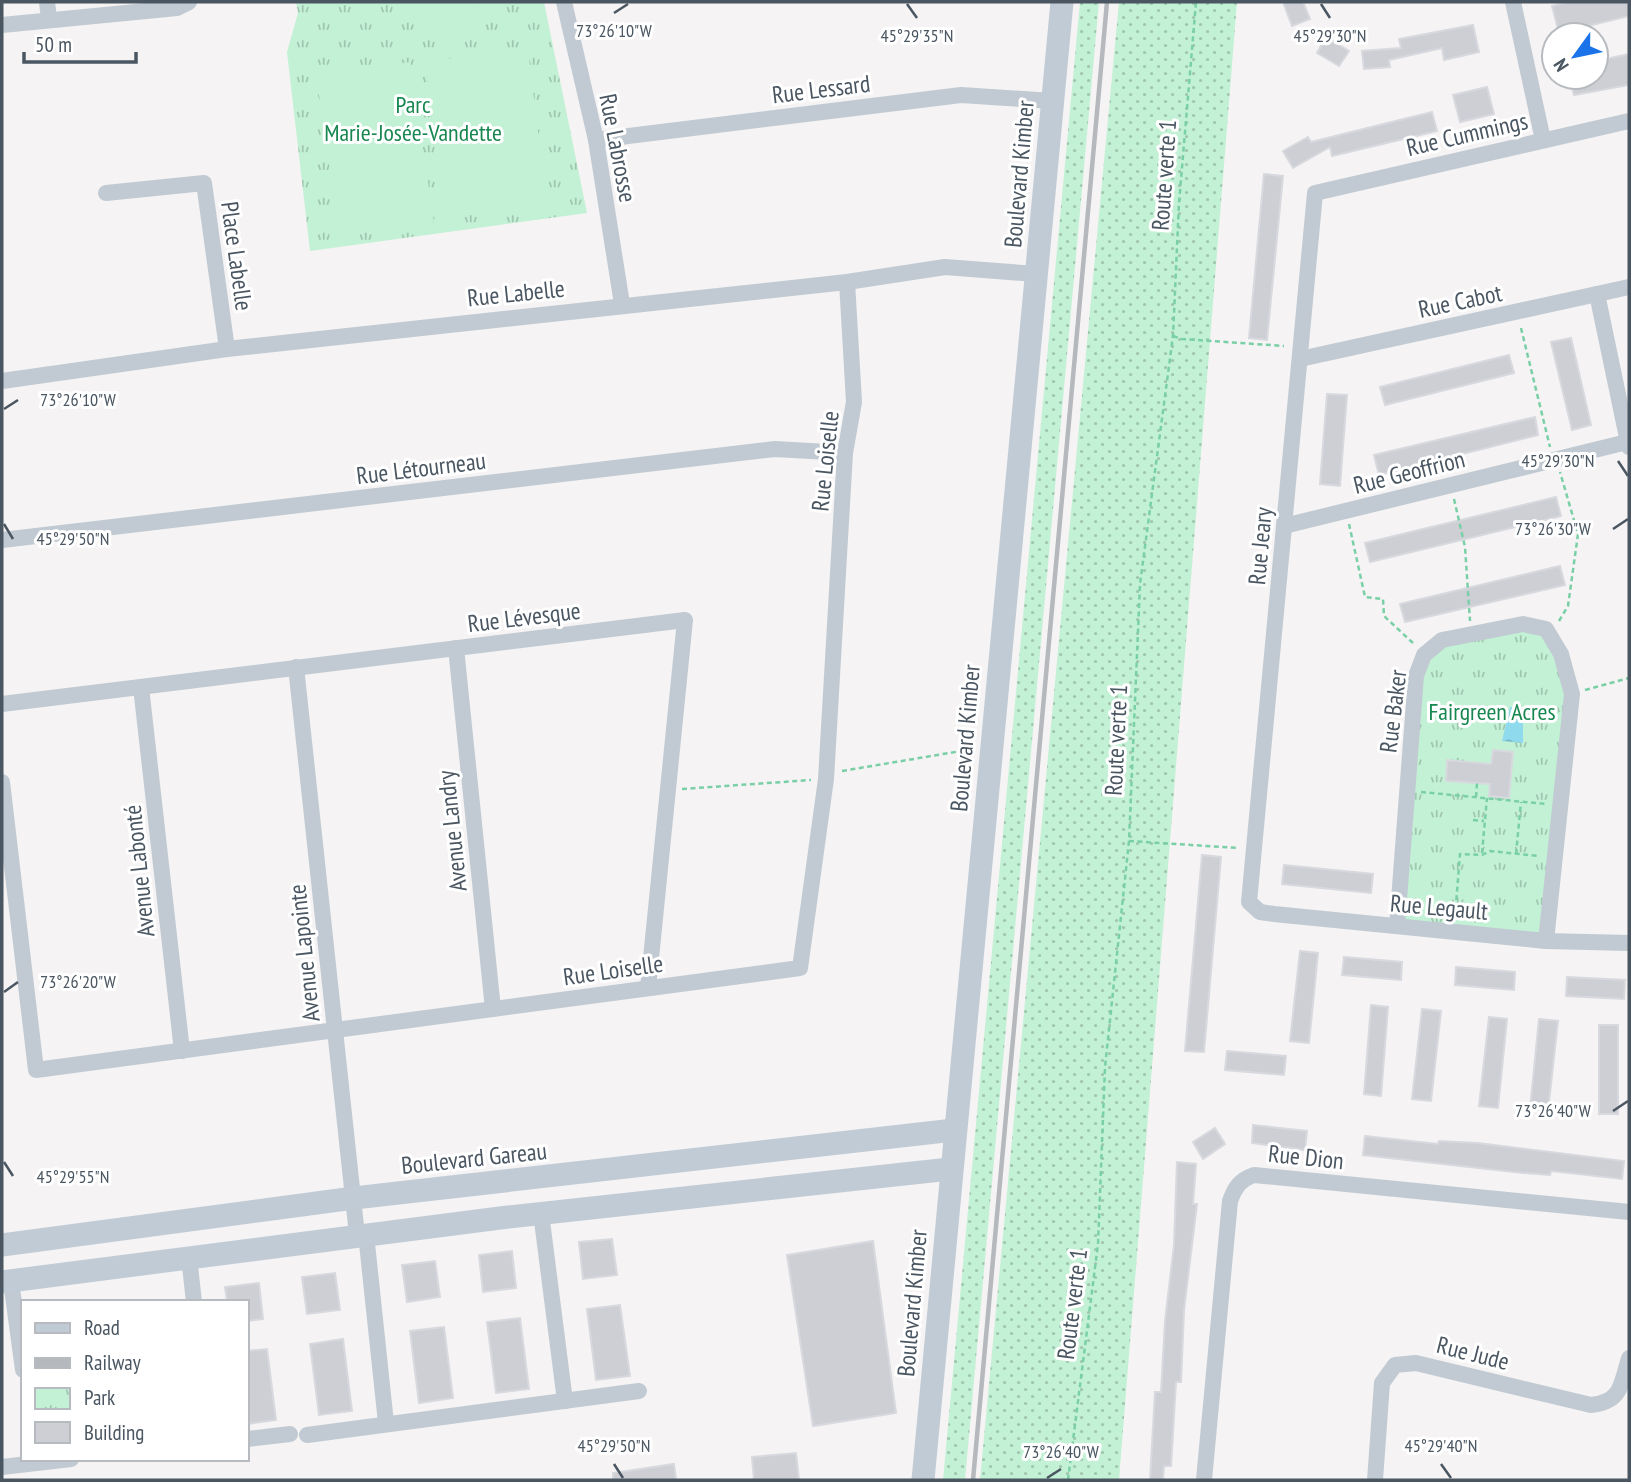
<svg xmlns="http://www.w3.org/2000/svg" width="1631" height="1482" viewBox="0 0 1631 1482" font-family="'PT Sans Narrow',sans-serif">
  <defs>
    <pattern id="grass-dots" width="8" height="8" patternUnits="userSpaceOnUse" patternTransform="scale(1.75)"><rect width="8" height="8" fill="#c3f1d5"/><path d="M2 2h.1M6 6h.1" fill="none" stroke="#a0c6b0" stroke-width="1.8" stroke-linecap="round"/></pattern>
    <pattern id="park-tufts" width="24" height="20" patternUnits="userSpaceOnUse" patternTransform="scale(1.75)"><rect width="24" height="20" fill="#c3f1d5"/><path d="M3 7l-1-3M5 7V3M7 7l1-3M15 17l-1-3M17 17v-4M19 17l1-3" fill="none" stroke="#a0c6b0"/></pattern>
    <pattern id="water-ripples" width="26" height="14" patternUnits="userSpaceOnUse" patternTransform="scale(1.75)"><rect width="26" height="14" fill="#90daee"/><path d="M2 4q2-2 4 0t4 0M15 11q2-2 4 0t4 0" fill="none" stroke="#78b4c4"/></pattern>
  </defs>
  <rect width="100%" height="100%" fill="#f5f3f3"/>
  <g fill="url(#grass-dots)">
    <path d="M1080 2H1099L965 1480H943Z"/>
    <path d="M1119 2H1237L1119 1480H980Z"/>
  </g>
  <g fill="url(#park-tufts)">
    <path d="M296 2H544L587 213 310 251 287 52 298 13Z"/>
    <path d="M1546 629 1572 694 1546 941 1397 926 1416 676 1442 640Z"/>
  </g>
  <g fill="#c3f1d5">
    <path d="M417 2H476L479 28 420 34Z"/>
    <path d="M528 50 547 204 442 219 426 61Z"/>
    <path d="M410 62 434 222 339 232 316 75Z"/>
  </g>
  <path fill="url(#water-ripples)" d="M1510 707 1523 708V743L1502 741Z"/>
  <g fill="#cdcfd5" stroke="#d7d9de" stroke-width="2">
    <path d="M1283 2H1303L1310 19 1292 26Z"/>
    <path d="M1569 2H1629V16L1559 33 1552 6Z"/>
    <path d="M1473 25 1479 52 1444 60 1442 48 1389 60 1390 67 1364 69 1362 51 1401 48 1399 39Z"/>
    <path d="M1326 37 1349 51 1339 66 1317 53Z"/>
    <path d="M1629 54V85L1574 95 1569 77H1596V61Z"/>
    <path d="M1487 87 1494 114 1460 122 1453 95Z"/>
    <path d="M1432 112 1437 131 1332 156 1330 147 1293 168 1283 151 1308 137 1311 142Z"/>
    <path d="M1264 174 1283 176 1267 340 1249 338Z"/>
    <path d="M1571 338 1591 425 1572 430 1551 342Z"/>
    <path d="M1509 355 1514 373 1385 405 1380 387Z"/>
    <path d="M1327 394 1347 395 1340 486 1320 484Z"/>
    <path d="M1535 417 1538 435 1379 475 1374 455Z"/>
    <path d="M1556 497 1561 516 1370 562 1365 543Z"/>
    <path d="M1560 566 1565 585 1405 622 1400 604Z"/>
    <path d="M1493 750 1513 752 1509 798 1489 796 1490 784 1446 781 1447 760 1491 764Z"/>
    <path d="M1202 855 1221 857 1204 1052 1185 1051Z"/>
    <path d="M1284 865 1373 874 1371 893 1282 884Z"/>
    <path d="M1300 951 1318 953 1309 1043 1290 1041Z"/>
    <path d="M1344 957 1402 962 1401 980 1342 975Z"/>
    <path d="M1456 967 1515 972 1514 990 1455 985Z"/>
    <path d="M1567 977 1625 980 1624 999 1566 996Z"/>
    <path d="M1371 1005 1388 1007 1381 1096 1364 1094Z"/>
    <path d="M1422 1009 1441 1011 1431 1101 1412 1099Z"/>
    <path d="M1489 1017 1507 1019 1498 1108 1479 1106Z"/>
    <path d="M1539 1019 1558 1021 1548 1111 1530 1109Z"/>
    <rect x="1599" y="1025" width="19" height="89"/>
    <path d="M1227 1051 1286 1056 1284 1075 1225 1070Z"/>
    <path d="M1253 1125 1307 1131 1305 1150 1252 1143Z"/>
    <path d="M1215 1128 1225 1144 1203 1159 1193 1142Z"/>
    <path d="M1365 1136 1438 1144 1439 1141 1478 1143 1624 1161 1622 1179 1551 1171 1550 1175 1523 1173 1363 1155Z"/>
    <path d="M1177 1162 1196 1164 1193 1204H1197L1184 1310 1181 1382H1176L1171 1466H1164L1163 1480H1150L1155 1392H1161L1165 1321 1174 1245Z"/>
    <path d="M612 1239 617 1275 583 1279 579 1242Z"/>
    <path d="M873 1241 896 1413 813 1426 787 1255Z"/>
    <path d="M512 1251 516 1288 483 1292 479 1255Z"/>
    <path d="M435 1261 440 1297 407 1302 402 1265Z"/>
    <path d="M335 1273 340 1310 307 1314 302 1277Z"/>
    <path d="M259 1283 263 1319 247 1321V1302H227L225 1287Z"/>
    <path d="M620 1305 630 1376 596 1380 587 1309Z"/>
    <path d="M520 1318 529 1389 496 1393 487 1322Z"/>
    <path d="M444 1327 453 1398 419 1403 410 1331Z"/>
    <path d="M343 1339 352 1411 319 1415 310 1344Z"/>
    <path d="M267 1349 276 1420 247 1424V1351Z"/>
    <path d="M796 1453 799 1480H754L752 1457Z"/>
    <path d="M674 1464 676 1480H613V1473Z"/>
  </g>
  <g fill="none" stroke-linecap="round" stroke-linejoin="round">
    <g stroke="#7ad0a6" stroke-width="2.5" stroke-dasharray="5 3.5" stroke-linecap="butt">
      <path d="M1521 328 1550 447"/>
      <path d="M1173 336 1182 339 1284 346"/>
      <path d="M1454 499 1465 547 1470 621"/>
      <path d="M1349 524 1365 597 1383 599 1384 616 1414 644"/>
      <path d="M1559 621 1568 606 1578 534 1560 472"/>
      <path d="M1585 690 1629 678"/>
      <path d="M842 771 973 749"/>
      <path d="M682 789 811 780"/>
      <path d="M1421 792 1546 804"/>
      <path d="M1476 797 1477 783"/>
      <path d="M1473 820 1484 821"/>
      <path d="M1129 841 1238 848"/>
      <path d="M1482 853 1487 798"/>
      <path d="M1516 854 1521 802"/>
      <path d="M1455 917 1460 854 1482 855 1490 851 1538 856"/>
      <path d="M1068 1480 1098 1244 1105 1067 1129 841 1140 584 1173 336 1179 203 1196 2"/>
    </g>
    <g stroke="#c1cad2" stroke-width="16">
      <path d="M47 2 49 19"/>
      <path d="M564 2 596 140 622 304"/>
      <path d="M1513 2 1543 140"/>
      <path d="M2 25 177 8 189 2"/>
      <path d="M1629 121 1315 193 1249 902 1260 912 1274 914 1546 941 1629 943"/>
      <path d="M596 140 961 95 1052 101"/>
      <path d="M106 193 204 183 227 349"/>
      <path d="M1597 294 1629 447"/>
      <path d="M1300 359 1629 287"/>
      <path d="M2 381 227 349 847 282 945 267 1036 274"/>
      <path d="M1284 526 1627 442"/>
      <path d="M2 540 775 449 845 453"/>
      <path d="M456 648 493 1009"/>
      <path d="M296 667 357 1235"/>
      <path d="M141 687 182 1051"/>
      <path d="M2 704 685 620 648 988"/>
      <path d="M2 782 36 1070 800 968 826 779 845 453 854 402 847 282"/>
      <path d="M1397 926 1416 676 1424 655 1442 640 1523 624 1546 629 1561 654 1572 694 1546 941"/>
      <path d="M541 1213 565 1401"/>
      <path d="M366 1234 386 1423"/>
      <path d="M189 1257 194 1302"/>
      <path d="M11 1281 23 1370"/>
      <path d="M307 1435 639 1391"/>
      <path d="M247 1439 290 1434"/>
      <path d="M2 1467 71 1459"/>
      <path d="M1204 1480 1230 1201C1235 1187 1240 1180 1254 1175L1629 1212"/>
      <path d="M1375 1480 1382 1383 1395 1365 1416 1363 1591 1405C1622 1402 1621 1384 1629 1358"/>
    </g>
    <g stroke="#c1cbd6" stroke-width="23">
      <path d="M2 1245 354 1198 954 1130"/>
      <path d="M2 1282 508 1217 950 1169"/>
      <path d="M923 1480 1062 2"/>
    </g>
    <path stroke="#b5b8bd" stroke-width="4.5" d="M973 1480 1107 2"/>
  </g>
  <path fill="none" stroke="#4a5661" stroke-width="2.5" d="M907 4 917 18M1321 4 1330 18M614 13 628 4M4 409 18 400M1618 461 1628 476M4 524 13 539M1613 529 1628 519M4 992 18 982M1613 1111 1628 1101M4 1162 13 1176M614 1464 623 1478M1441 1464 1451 1478M1047 1478 1061 1469"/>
  <g text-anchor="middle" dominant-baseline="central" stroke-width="6" stroke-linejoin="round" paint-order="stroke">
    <g font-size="24" fill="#4a5661" stroke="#fff">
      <text transform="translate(821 89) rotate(-7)">Rue Lessard</text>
      <text transform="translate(1467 134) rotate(-13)">Rue Cummings</text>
      <text transform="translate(618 148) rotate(79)">Rue Labrosse</text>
      <text transform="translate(1019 174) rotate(-85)">Boulevard Kimber</text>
      <text transform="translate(1164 175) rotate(-86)">Route verte 1</text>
      <text transform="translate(237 256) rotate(82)">Place Labelle</text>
      <text transform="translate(516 293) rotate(-6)">Rue Labelle</text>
      <text transform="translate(1460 301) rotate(-12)">Rue Cabot</text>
      <text transform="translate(825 461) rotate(-84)">Rue Loiselle</text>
      <text transform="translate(421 468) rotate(-7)">Rue Létourneau</text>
      <text transform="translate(1409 472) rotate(-14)">Rue Geoffrion</text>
      <text transform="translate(1260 546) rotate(-85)">Rue Jeary</text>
      <text transform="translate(524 617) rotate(-7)">Rue Lévesque</text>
      <text transform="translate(1393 711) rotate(-83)">Rue Baker</text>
      <text transform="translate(965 738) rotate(-85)">Boulevard Kimber</text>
      <text transform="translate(1116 740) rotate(-87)">Route verte 1</text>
      <text transform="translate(452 831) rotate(-96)">Avenue Landry</text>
      <text transform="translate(139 871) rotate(-96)">Avenue Labonté</text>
      <text transform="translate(1439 907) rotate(5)">Rue Legault</text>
      <text transform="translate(304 953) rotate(-96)">Avenue Lapointe</text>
      <text transform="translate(613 970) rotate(-8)">Rue Loiselle</text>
      <text transform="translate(1306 1157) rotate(6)">Rue Dion</text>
      <text transform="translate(474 1158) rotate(-6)">Boulevard Gareau</text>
      <text transform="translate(912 1303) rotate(-85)">Boulevard Kimber</text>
      <text transform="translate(1072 1304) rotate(-83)">Route verte 1</text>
      <text transform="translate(1473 1353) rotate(14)">Rue Jude</text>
    </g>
    <g font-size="24" fill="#17864f" stroke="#fff">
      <text x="413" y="104">Parc<tspan x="413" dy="28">Marie-Josée-Vandette</tspan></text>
      <text x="1492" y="711">Fairgreen Acres</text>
    </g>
  </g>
  <g font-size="18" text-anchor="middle" fill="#4a5661" stroke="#fff" stroke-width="6" stroke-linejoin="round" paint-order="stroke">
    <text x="614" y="37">73°26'10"W</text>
    <text x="917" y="42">45°29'35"N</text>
    <text x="1330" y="42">45°29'30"N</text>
    <text x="78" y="406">73°26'10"W</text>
    <text x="1558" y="467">45°29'30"N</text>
    <text x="1553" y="535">73°26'30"W</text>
    <text x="73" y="545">45°29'50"N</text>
    <text x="78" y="988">73°26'20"W</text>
    <text x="1553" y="1117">73°26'40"W</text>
    <text x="73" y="1183">45°29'55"N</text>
    <text x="614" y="1452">45°29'50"N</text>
    <text x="1441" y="1452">45°29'40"N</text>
    <text x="1061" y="1458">73°26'40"W</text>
  </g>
  <rect width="1631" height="1482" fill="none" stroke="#4a5661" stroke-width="7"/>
  <rect x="21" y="1300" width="228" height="161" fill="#ffffff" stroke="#b7bbc0" stroke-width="2"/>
  <rect x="35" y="1323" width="35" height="10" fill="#c1cbd6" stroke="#b7bbc0" stroke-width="2"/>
  <text x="84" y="1335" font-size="21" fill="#4a5661">Road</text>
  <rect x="35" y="1358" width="35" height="10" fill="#b5b8bd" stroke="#b7bbc0" stroke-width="2"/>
  <text x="84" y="1370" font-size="21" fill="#4a5661">Railway</text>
  <rect x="35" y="1388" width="35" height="21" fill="url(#park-tufts)" stroke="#b7bbc0" stroke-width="2"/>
  <text x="84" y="1405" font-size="21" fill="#4a5661">Park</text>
  <rect x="35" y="1422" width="35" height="21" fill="#cdcfd5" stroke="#b7bbc0" stroke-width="2"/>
  <text x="84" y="1440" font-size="21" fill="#4a5661">Building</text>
  <g transform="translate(1575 56) rotate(237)"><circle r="33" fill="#ffffff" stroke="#b7bbc0" stroke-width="2"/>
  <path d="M0-5L12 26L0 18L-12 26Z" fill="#1a73e8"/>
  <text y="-10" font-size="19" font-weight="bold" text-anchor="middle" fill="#4a5661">N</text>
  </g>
  <path d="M24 52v10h112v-10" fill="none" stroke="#4a5661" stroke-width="3.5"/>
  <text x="35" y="52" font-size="21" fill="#4a5661" stroke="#ffffff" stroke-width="5" paint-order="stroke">50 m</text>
</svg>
